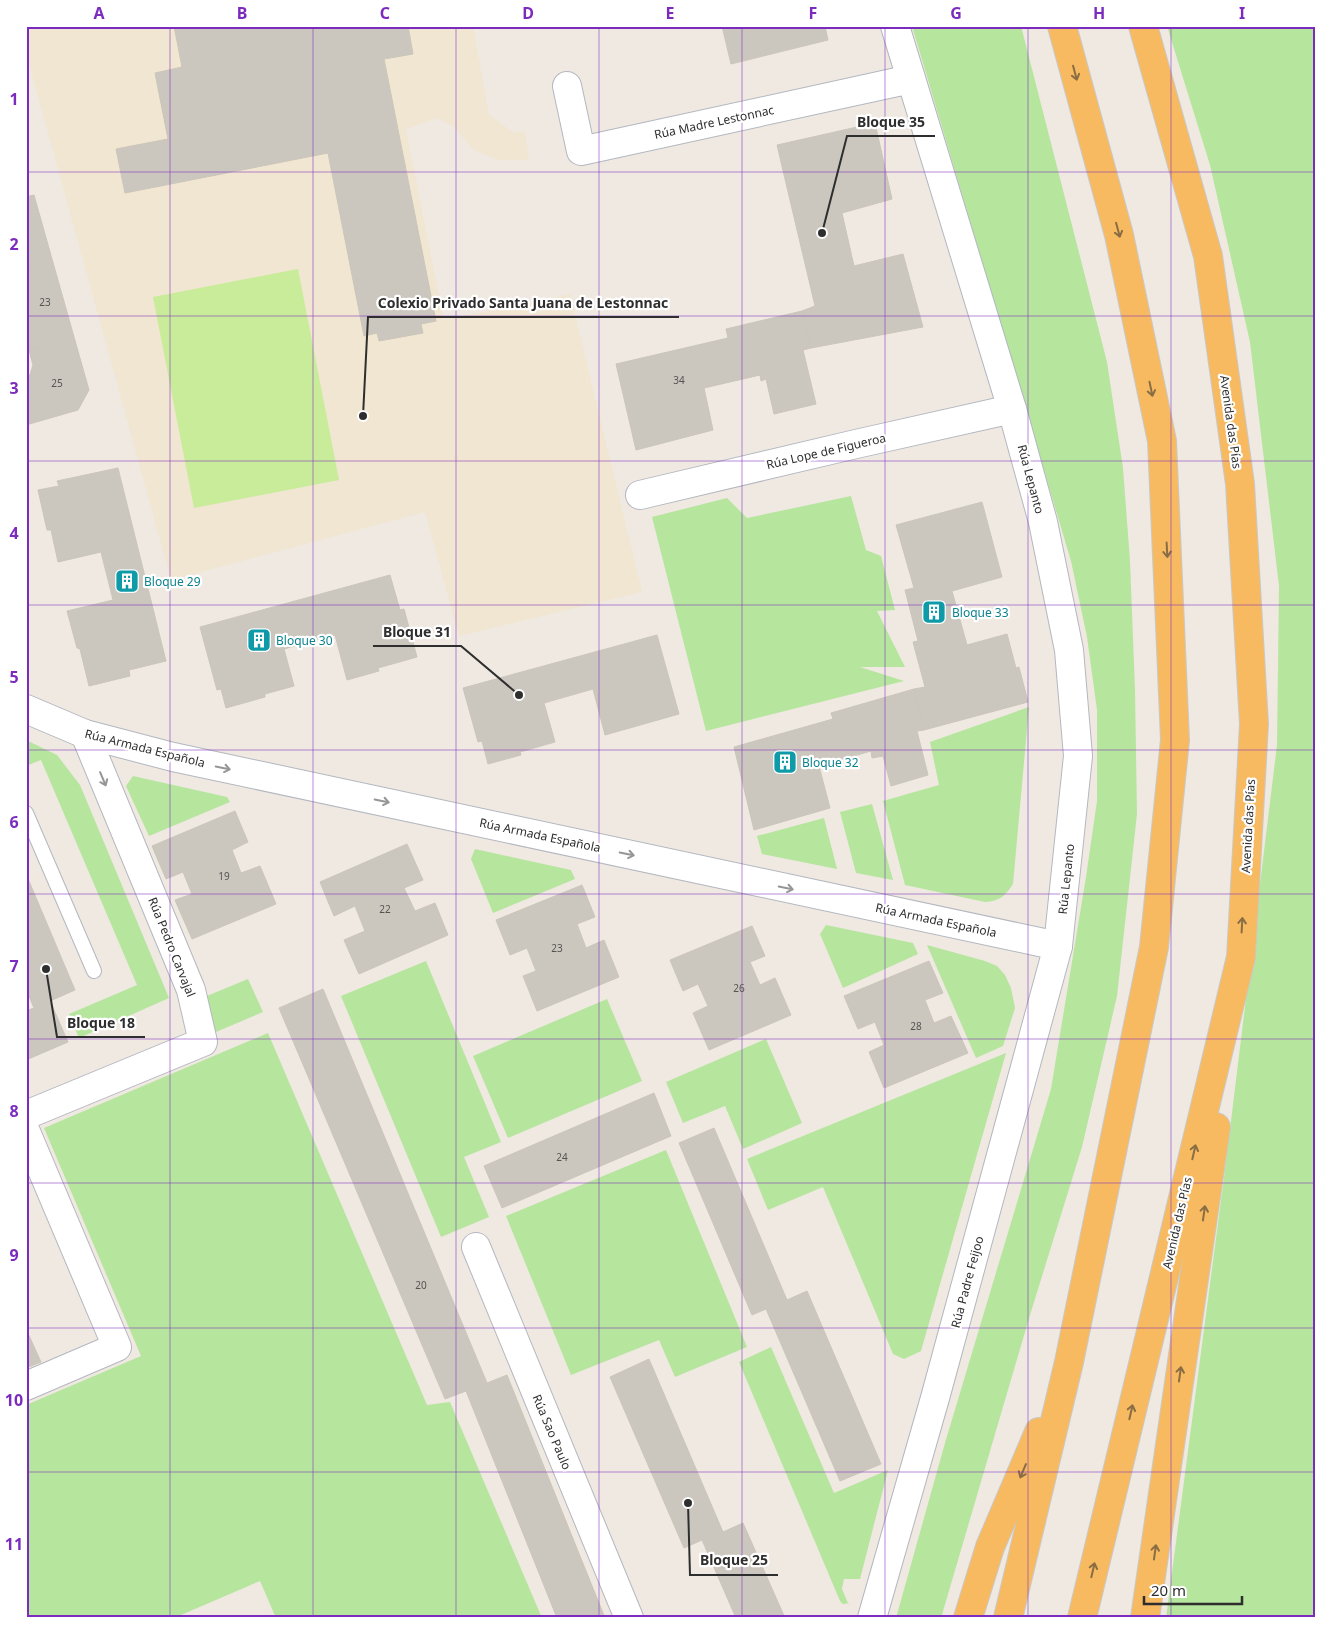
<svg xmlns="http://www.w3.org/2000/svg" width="1341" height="1644" viewBox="0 0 1341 1644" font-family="'Noto Sans',sans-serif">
  <rect width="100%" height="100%" fill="#efe9e1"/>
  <path fill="#f0e6d1" d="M26 26H473L489 115 514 133 525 131 529 160H499L474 150 454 127 437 118 406 129 444 320 570 294 642 592 459 636 425 512 171 580 26 53Z"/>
  <g fill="#b6e59e">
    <path d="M912 26H1021L1107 362 1123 468 1130 561 1135 690 1137 814 1117 996 1082 1147 1030 1315 941 1618H896L945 1443 1051 1089 1086 877 1097 801V710L1087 637 1071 561Z"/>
    <path d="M1167 26H1315V1618H1166L1225 1170 1277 745 1279 586 1250 342 1210 165Z"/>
    <path d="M851 496 866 550 881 556 895 610 877 611 905 667H860L904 681 706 731 652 517 727 498 747 518Z"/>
    <path d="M1029 707 1013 884C1005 896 1000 901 985 902L905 885 883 801 939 785 930 742Z"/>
    <path d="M26 740 57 755 80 785 169 998 79 1038 69 1014 137 985 41 760 26 766Z"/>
    <path d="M133 776 227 797 230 802 149 836 126 786Z"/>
    <path d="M872 804 893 880 856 873 840 812Z"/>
    <path d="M824 818 837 869 762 854 757 836Z"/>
    <path d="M475 849 571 870 575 879 493 913 471 859Z"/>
    <path d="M826 925 913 943 918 954 843 988 820 934Z"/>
    <path d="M927 945 985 961 997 966 1005 975 1011 988 1015 1008 1003 1046 976 1058Z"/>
    <path d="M426 961 501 1142 464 1157 489 1217 441 1237 341 996Z"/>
    <path d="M248 979 263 1012 216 1032 202 998Z"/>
    <path d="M607 999 642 1081 508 1138 473 1056Z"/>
    <path d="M268 1033 427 1405 450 1402 542 1618H276L260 1581 174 1618H26V1405L141 1356 44 1128Z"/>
    <path d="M766 1039 802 1123 743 1149 725 1106 683 1123 666 1082Z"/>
    <path d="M1006 1053 921 1351 904 1359 893 1354 823 1187 768 1210 747 1159Z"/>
    <path d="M666 1150 747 1347 675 1377 659 1340 571 1375 506 1216Z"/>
    <path d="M771 1347 834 1493 888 1470 860 1579H844L842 1589 848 1603H851L843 1604 840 1601 739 1362Z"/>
  </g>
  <path fill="#c9ec9a" d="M298 269 339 480 194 508 153 297Z"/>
  <g fill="#cbc7bf" stroke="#cbc5ba">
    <path d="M174 26H408L413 54 384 59 436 321 421 324 423 333 379 341 377 333 364 336 328 153 125 193 116 149 168 139 155 73 182 67Z"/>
    <path d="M722 26H825L828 40 731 64Z"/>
    <path d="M875 123 892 199 842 213 854 266 903 254 923 327 811 348 802 311 815 306 777 145Z"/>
    <path d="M34 195 52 259 26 266V197Z"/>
    <path d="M52 259 74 337 29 350 26 342V266Z"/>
    <path d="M802 311 811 348 803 350 816 404 774 414 766 379 761 381 760 375 704 388 713 430 636 450 616 364 728 338 726 329Z"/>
    <path d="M74 337 89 390 78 410 26 425V376L30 375 33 365 29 350Z"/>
    <path d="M118 468 166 661 129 670 130 676 89 686 80 649 77 648 67 611 113 600 101 552 58 562 51 530H47L38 490 59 486 57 481Z"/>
    <path d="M982 502 1002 577 952 591 967 645 1007 634 1016 668 1019 667 1028 702 924 730 914 689 925 687 913 642 918 641 905 590 914 588 896 525Z"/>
    <path d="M390 575 400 610 404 609 417 657 378 668 379 671 347 680 335 635 284 649 294 686 265 694V697L226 708 221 689 217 690 200 627Z"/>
    <path d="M657 635 679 714 605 735 593 689 544 703 555 742 520 752 521 755 488 764 482 741 478 742 463 688Z"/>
    <path d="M914 689 924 730 917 731 928 775 891 786 883 756 872 758 871 751 819 766 830 808 754 830 734 747 833 719 831 713Z"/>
    <path d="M235 811 248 842 232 850 241 873 260 866 276 904 192 939 175 900 192 894 183 872 166 879 152 846Z"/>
    <path d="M407 844 423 880 404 888 415 911 435 903 448 935 359 974 344 940 365 931 355 906 334 916 320 882Z"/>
    <path d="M26 874 75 990 50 1001 68 1042 26 1060V1011L34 1008 26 989Z"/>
    <path d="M582 885 595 917 577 924 586 948 604 940 619 977 537 1011 523 976 536 971 527 948 510 955 496 920Z"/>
    <path d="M752 926 765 956 750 962 760 985 775 978 791 1015 709 1050 693 1013 708 1006 698 984 683 991 670 960Z"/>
    <path d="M929 961 943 993 925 1000 934 1023 951 1016 968 1053 884 1088 869 1052 884 1045 875 1022 858 1029 844 996Z"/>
    <path d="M323 989 487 1383 507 1375 605 1618H557L466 1391 445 1399 279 1008Z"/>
    <path d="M654 1093 671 1136 502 1208 484 1166Z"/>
    <path d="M714 1128 787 1300 807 1291 881 1464 840 1481 766 1309 752 1315 679 1143Z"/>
    <path d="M26 1329 41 1362 26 1368Z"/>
    <path d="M649 1359 723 1532 743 1523 785 1618H736L702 1540 684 1548 610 1377Z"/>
  </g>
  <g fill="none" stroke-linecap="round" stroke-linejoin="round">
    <g stroke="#b4b7c1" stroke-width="16">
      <path id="service" d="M26 813 94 971"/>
    </g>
    <g stroke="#b4b7c1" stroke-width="30">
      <g id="minor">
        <path d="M567 86 581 151 911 79"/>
        <path d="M640 495 856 444 1012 409"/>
        <path d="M26 709 85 734 173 757 1058 946"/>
        <path d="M26 1115 203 1042 191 990 85 734"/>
        <path d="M26 1132 117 1347 26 1386"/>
        <path d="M476 1247 629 1618"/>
        <path d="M872 1618 935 1398 1058 946 1078 756 1069 650 1043 522 1012 409 895 26"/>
      </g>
    </g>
    <g stroke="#c9c9c9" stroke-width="30">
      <g id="trunk">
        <path d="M968 1618 990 1547 1039 1432"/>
        <path d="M1008 1618 1069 1362 1154 947 1175 740 1162 441 1119 235 1062 26"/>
        <path d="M1082 1618 1241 957 1254 724 1240 484 1208 256 1143 26"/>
        <path d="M1145 1618 1216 1127"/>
      </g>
    </g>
    <use href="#service" stroke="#fff" stroke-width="14"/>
    <use href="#minor" stroke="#fff" stroke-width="28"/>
    <use href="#trunk" stroke="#f8ba60" stroke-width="28"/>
  </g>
  <defs><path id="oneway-shaft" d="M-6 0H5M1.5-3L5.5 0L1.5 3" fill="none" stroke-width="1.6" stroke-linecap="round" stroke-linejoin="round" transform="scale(1.25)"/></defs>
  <g stroke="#896d44">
    <use href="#oneway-shaft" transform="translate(1075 73) rotate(75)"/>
    <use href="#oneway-shaft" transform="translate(1118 230) rotate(75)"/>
    <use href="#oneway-shaft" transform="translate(1151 389) rotate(78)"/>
    <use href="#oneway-shaft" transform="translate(1167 550) rotate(87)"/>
    <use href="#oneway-shaft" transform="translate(1242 925) rotate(-87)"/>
    <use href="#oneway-shaft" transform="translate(1194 1152) rotate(-77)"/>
    <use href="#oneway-shaft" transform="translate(1204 1213) rotate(-82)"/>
    <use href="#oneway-shaft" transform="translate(1180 1374) rotate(-82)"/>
    <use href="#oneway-shaft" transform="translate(1131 1412) rotate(-77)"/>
    <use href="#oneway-shaft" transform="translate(1023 1471) rotate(113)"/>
    <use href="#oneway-shaft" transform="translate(1155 1552) rotate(-82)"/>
    <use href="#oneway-shaft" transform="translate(1093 1570) rotate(-77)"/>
  </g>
  <g stroke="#969696">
    <use href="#oneway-shaft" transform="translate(223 768) rotate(12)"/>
    <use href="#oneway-shaft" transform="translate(103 779) rotate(67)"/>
    <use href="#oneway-shaft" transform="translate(382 801) rotate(12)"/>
    <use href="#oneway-shaft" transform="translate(627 854) rotate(12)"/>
    <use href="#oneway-shaft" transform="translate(786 888) rotate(12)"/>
  </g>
  <path fill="none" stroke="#7b2cbf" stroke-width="1" stroke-opacity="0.55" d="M170 26V1618M313 26V1618M456 26V1618M599 26V1618M742 26V1618M885 26V1618M1028 26V1618M1171 26V1618M26 172H1315M26 316H1315M26 461H1315M26 605H1315M26 750H1315M26 894H1315M26 1039H1315M26 1183H1315M26 1328H1315M26 1472H1315"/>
  <defs>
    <g id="building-square" transform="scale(1.25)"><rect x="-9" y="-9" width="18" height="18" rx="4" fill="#0f9aa8" stroke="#fff"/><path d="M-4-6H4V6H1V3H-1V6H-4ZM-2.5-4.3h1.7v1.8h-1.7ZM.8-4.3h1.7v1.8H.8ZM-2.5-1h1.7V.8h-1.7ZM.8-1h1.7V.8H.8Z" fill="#fff"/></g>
  </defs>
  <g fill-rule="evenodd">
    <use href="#building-square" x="127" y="581"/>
    <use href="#building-square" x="934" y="612"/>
    <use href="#building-square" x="259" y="640"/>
    <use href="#building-square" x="785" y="762"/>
  </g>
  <g text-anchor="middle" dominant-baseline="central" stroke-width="4.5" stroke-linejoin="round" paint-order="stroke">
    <g font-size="10" fill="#555452">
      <text x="45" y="302">23</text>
      <text x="679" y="380">34</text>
      <text x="57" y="383">25</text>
      <text x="224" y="876">19</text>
      <text x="385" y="909">22</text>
      <text x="557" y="948">23</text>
      <text x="739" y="988">26</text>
      <text x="916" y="1026">28</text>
      <text x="562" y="1157">24</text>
      <text x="421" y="1285">20</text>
    </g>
    <g font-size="12" fill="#2e2e2e" stroke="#fff">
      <text transform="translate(714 122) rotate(-12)">Rúa Madre Lestonnac</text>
      <text transform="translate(1231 422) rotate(82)">Avenida das Pías</text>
      <text transform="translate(826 451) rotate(-13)">Rúa Lope de Figueroa</text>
      <text transform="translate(1031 479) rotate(75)">Rúa Lepanto</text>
      <text transform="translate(145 748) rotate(14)">Rúa Armada Española</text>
      <text transform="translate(1248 826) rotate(-87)">Avenida das Pías</text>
      <text transform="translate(540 835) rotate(12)">Rúa Armada Española</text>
      <text transform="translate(1066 879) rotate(-84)">Rúa Lepanto</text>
      <text transform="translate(936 920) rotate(12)">Rúa Armada Española</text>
      <text transform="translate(172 947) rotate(68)">Rúa Pedro Carvajal</text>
      <text transform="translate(1177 1223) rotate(-77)">Avenida das Pías</text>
      <text transform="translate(967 1282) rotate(-75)">Rúa Padre Feijoo</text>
      <text transform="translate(552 1432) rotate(67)">Rúa Sao Paulo</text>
    </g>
    <g font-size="12" fill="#0d838f" stroke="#fff" text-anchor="start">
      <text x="144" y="581">Bloque 29</text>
      <text x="952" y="612">Bloque 33</text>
      <text x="276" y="640">Bloque 30</text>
      <text x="802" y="762">Bloque 32</text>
    </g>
  </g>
  <path fill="none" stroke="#2e2e2e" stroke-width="2" d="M822 233L847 136H935M363 416L368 317H679M519 695L461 646H373M46 969L57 1037H145M688 1503L690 1575H778"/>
  <g fill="#2e2e2e" stroke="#fff" stroke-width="2">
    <circle cx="822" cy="233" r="5"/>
    <circle cx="363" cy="416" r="5"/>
    <circle cx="519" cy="695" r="5"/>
    <circle cx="46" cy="969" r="5"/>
    <circle cx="688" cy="1503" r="5"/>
  </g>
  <g font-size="14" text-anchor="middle" font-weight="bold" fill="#2e2e2e" stroke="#fff" stroke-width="4.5" stroke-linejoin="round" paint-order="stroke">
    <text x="891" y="127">Bloque 35</text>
    <text x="523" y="308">Colexio Privado Santa Juana de Lestonnac</text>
    <text x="417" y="637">Bloque 31</text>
    <text x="101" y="1028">Bloque 18</text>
    <text x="734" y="1565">Bloque 25</text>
  </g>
  <rect width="1341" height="1644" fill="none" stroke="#ffffff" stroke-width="55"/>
  <path d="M1144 1596v8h98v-8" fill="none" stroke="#2e2e2e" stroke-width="2.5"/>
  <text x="1151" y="1596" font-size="15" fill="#2e2e2e" stroke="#ffffff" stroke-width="4" paint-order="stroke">20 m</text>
  <rect x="28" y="28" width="1286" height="1588" fill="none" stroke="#7b2cbf" stroke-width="2"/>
  <g font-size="16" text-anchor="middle" font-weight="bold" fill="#7b2cbf">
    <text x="99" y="19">A</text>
    <text x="242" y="19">B</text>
    <text x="385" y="19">C</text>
    <text x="528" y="19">D</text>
    <text x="670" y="19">E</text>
    <text x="813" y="19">F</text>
    <text x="956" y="19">G</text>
    <text x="1099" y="19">H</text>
    <text x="1242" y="19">I</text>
    <text x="14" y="105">1</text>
    <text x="14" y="250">2</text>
    <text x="14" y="394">3</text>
    <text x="14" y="539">4</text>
    <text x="14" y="683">5</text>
    <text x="14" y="828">6</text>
    <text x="14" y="972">7</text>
    <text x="14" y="1117">8</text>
    <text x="14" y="1261">9</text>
    <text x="14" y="1406">10</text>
    <text x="14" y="1550">11</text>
  </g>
</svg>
